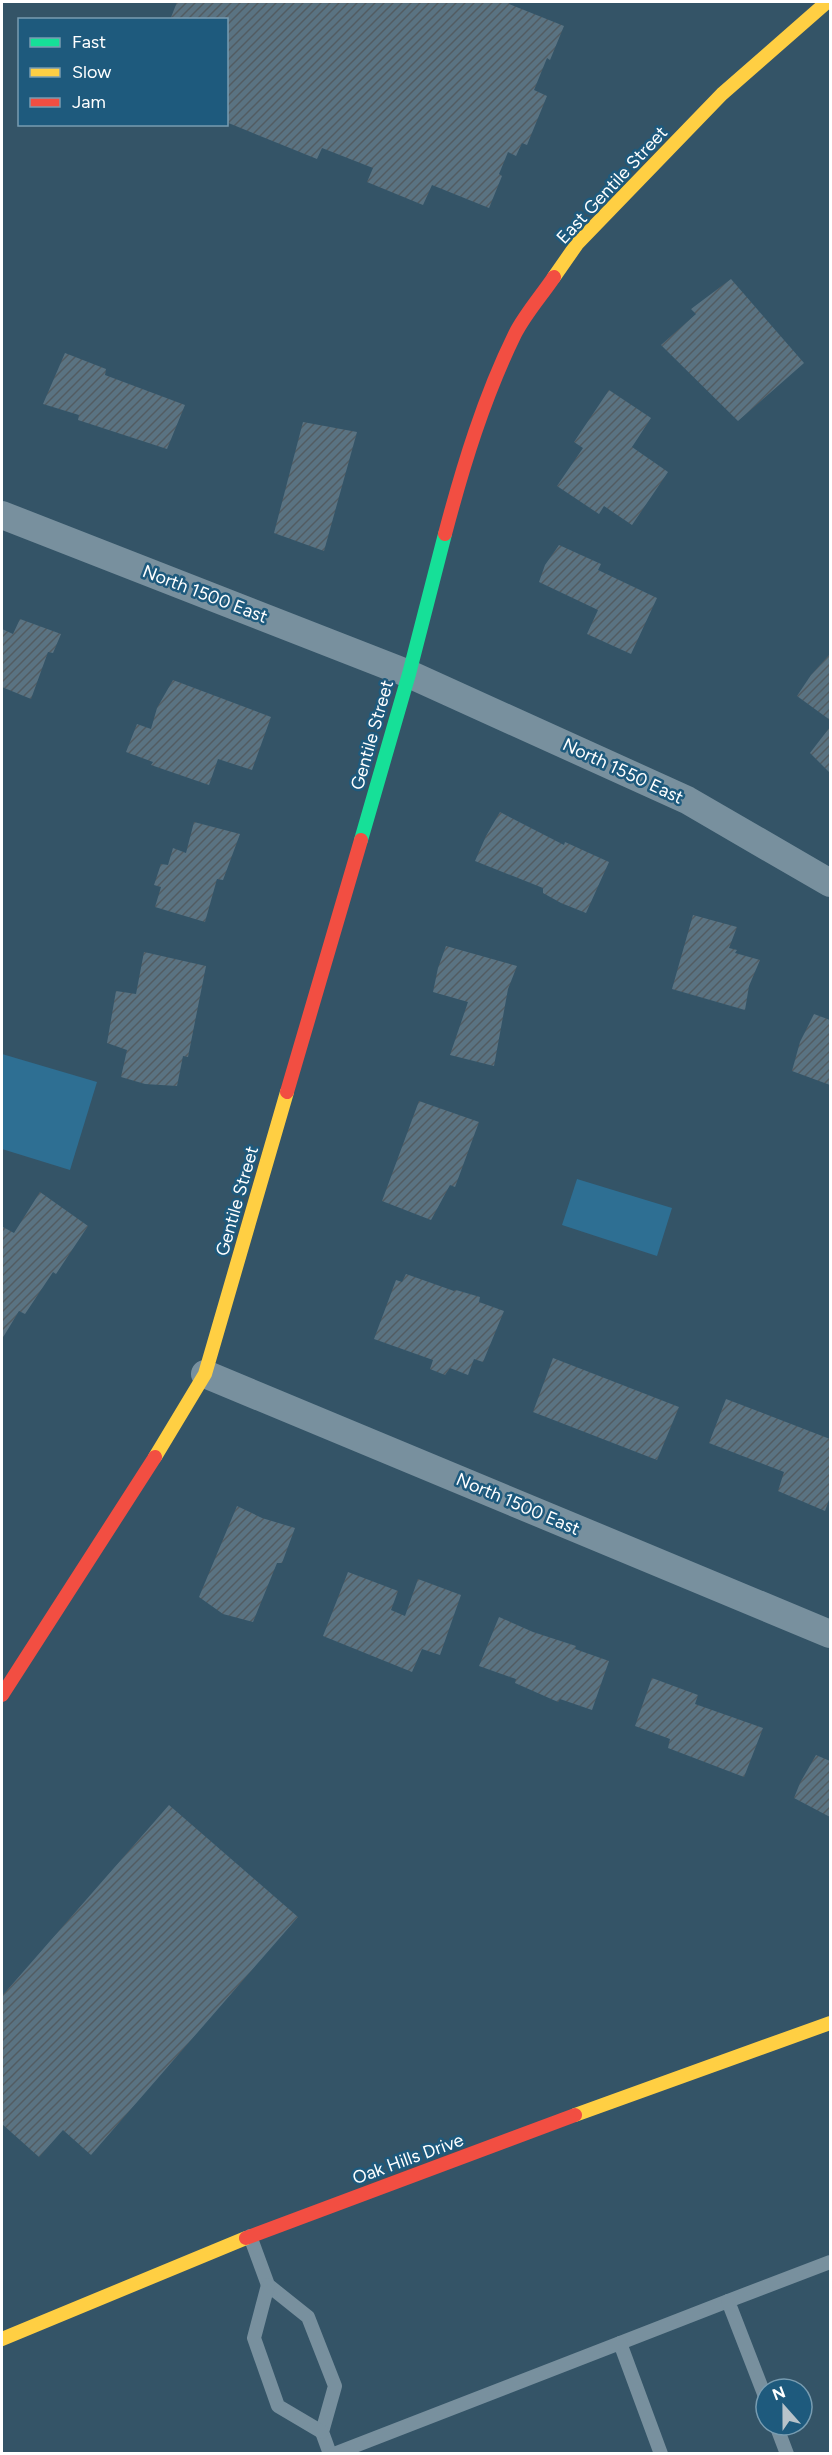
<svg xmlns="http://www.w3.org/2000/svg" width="832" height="2455" viewBox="0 0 832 2455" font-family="Figtree,sans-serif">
  <defs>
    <pattern id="building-hatch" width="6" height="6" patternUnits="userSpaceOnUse" patternTransform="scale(1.5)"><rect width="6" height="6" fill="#5a7382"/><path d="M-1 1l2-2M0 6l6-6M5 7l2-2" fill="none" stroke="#525c62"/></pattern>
  </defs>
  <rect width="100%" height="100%" fill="#345467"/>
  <g fill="#2e6f93">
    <path d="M2 1054 97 1082 70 1170 2 1149Z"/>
    <path d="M577 1179 672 1208 657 1256 562 1225Z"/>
  </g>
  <g fill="url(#building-hatch)">
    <path d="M177 2H510L509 4 564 26 550 60 547 58 534 90 547 96 527 145 522 143 516 156 508 152 499 174 502 176 489 208 432 185 423 205 367 182 373 168 322 148 317 159 226 122V20H170Z"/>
    <path d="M731 279 804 363 738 421 661 345 696 314 691 309Z"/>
    <path d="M65 353 106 369 105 375 185 405 167 449 78 420 79 415 43 404Z"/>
    <path d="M609 390 651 418 632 447 668 472 632 525 604 506 599 514 557 486 583 448 574 442Z"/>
    <path d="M303 422 357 432 324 551 274 533Z"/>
    <path d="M559 545 601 564 598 570 657 598 631 654 587 634 598 610 539 582 545 565Z"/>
    <path d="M20 619 61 634 53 653 48 652 31 699 2 687V629L13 634Z"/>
    <path d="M830 654V720L797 696 811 675Z"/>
    <path d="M173 680 271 717 252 770 218 759 209 785 151 765 153 762 126 752 137 724 151 729 157 708Z"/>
    <path d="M830 727V773L810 753Z"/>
    <path d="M500 812 564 845 565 842 609 862 586 913 561 903 543 893V888L475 861 486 836Z"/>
    <path d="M194 822 240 834 223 880 217 879 205 922 155 907 161 887 154 885 161 864 168 865 173 848 186 853Z"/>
    <path d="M693 915 737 927 729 948 737 950 735 953 760 960 749 986 745 1010 672 989Z"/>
    <path d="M446 946 517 966 508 989 494 1066 450 1055 468 1002 433 992 438 968Z"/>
    <path d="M144 952 206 966 188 1057 183 1056 177 1086 145 1084 121 1077 127 1050 107 1043 116 991 136 994Z"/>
    <path d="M814 1014 830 1020V1085L792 1071 800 1042Z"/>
    <path d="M419 1101 479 1122 455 1187 450 1185 431 1220 382 1201Z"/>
    <path d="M40 1192 88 1226 56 1274 53 1272 25 1314 19 1311 2 1339V1230L3 1227 14 1233Z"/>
    <path d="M406 1274 454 1291 456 1290 480 1297 479 1302 504 1311 483 1362 474 1359 468 1375 450 1368 445 1375 430 1369 433 1360 374 1339 396 1280 402 1282Z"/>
    <path d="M553 1358 679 1407 657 1460 533 1412Z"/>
    <path d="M726 1399 830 1439V1497L825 1511 778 1491 784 1472 709 1443Z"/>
    <path d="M237 1506 262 1518 295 1528 282 1563H277L253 1622 223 1614 199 1597Z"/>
    <path d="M348 1572 398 1591 391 1610 405 1616 418 1579 461 1595 440 1655 422 1649 412 1672 323 1636Z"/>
    <path d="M499 1617 533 1632 576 1646 575 1649 609 1661 592 1710 560 1699 558 1702 515 1683 516 1679 479 1666Z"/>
    <path d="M652 1678 698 1695 695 1704 763 1728 744 1777 668 1748 670 1739 635 1726Z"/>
    <path d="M816 1755 830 1761V1817L794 1798 800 1783Z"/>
    <path d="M169 1805 298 1917 91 2155 63 2130 39 2157 2 2124V1996Z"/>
  </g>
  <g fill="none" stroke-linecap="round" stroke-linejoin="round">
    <g stroke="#78909e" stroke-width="14">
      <path d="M250 2236 268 2285 308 2317 335 2386 322 2432 330 2454"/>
      <path d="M268 2285 254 2338 278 2406 322 2432"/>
      <path d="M620 2343 728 2301"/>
      <path d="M766 2399 728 2301 830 2262"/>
      <path d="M776 2425 787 2454"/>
      <path d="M334 2454 620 2343 661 2454"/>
    </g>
    <g stroke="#78909e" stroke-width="28">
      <path d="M2 515 409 674 687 800 830 883"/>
      <path d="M205 1374 830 1634"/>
    </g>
    <path stroke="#16e098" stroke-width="14" d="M361 840 409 674 445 534"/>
    <g stroke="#ffcf43" stroke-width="14">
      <path d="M554 277 577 244 722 94 827 2"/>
      <path d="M155 1457 205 1374 287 1092"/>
      <path d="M575 2115 830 2023"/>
      <path d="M2 2339 246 2238"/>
    </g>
    <g stroke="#f24e42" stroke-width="14">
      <path d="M445 534C463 466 484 397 515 334 525 314 542 295 554 277"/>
      <path d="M287 1092 361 840"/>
      <path d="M2 1695 155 1457"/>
      <path d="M246 2238 575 2115"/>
    </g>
  </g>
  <g text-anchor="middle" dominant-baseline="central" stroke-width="5" stroke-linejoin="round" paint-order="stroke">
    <g font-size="18" fill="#fff" stroke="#1e5a7d">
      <text transform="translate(612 185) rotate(-47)">East Gentile Street</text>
      <text transform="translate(205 594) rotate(21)">North 1500 East</text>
      <text transform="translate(372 735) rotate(-74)">Gentile Street</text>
      <text transform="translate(623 771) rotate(25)">North 1550 East</text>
      <text transform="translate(237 1201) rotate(-74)">Gentile Street</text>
      <text transform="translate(518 1504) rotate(23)">North 1500 East</text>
      <text transform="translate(408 2159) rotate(-20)">Oak Hills Drive</text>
    </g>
  </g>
  <rect width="832" height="2455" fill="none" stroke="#ffffff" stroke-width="6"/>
  <rect x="18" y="18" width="210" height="108" fill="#1e5a7d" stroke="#789cb1" stroke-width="1.5"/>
  <rect x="30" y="38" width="30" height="9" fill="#16e098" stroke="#789cb1" stroke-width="1.5"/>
  <text x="72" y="48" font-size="18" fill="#ffffff">Fast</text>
  <rect x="30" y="68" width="30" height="9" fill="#ffcf43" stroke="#789cb1" stroke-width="1.5"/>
  <text x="72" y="78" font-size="18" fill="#ffffff">Slow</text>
  <rect x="30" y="98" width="30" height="9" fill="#f24e42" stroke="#789cb1" stroke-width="1.5"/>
  <text x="72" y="108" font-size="18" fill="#ffffff">Jam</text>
  <g transform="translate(784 2407) rotate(339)"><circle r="28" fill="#1e5a7d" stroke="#789cb1" stroke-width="1.5"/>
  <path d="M0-4.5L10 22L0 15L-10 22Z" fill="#b8c3ca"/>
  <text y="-9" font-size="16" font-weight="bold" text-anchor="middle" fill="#ffffff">N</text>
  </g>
</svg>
